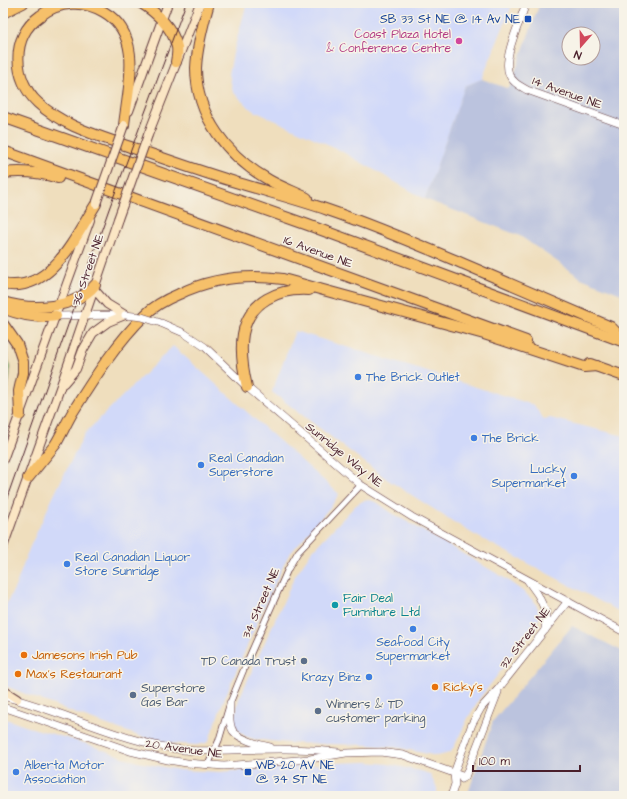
<svg xmlns="http://www.w3.org/2000/svg" width="627" height="799" viewBox="0 0 627 799" font-family="'Architects Daughter',sans-serif">
  <rect width="100%" height="100%" fill="#f7f3e8"/>
  <filter id="ink" filterUnits="userSpaceOnUse"><feTurbulence type="fractalNoise" baseFrequency=".025" numOctaves="2"/><feDisplacementMap in="SourceGraphic" scale="8" xChannelSelector="R" yChannelSelector="G"/><feConvolveMatrix kernelMatrix="1 2 1 2 8 2 1 2 1" color-interpolation-filters="sRGB"/></filter>
  <filter id="wash" filterUnits="userSpaceOnUse"><feTurbulence type="fractalNoise" baseFrequency=".012" numOctaves="4" result="noise"/><feDisplacementMap in="SourceGraphic" scale="16" xChannelSelector="R" yChannelSelector="G"/><feGaussianBlur stdDeviation="0.9" result="paint"/><feColorMatrix in="noise" values="0 0 0 0 0 0 0 0 0 0 0 0 0 0 0 0 0 1.4 0 .05"/><feComposite in="paint" operator="in"/></filter>
  <g filter="url(#wash)">
    <rect width="100%" height="100%" fill="#efdebd"/>
    <g fill="#d1d9f9">
      <path d="M247 3H513L482 79 465 86 425 199 336 148 252 110 233 92 229 74 233 53Z"/>
      <path d="M295 331 534 405 543 419 550 418 624 436V614L473 534 388 480 272 392Z"/>
      <path d="M173 346 339 494 332 505 288 556 263 609 223 702 209 740 206 743 196 745 169 743 142 737 79 715 3 685V611L16 585 29 549 54 495 85 433Z"/>
      <path d="M370 500 378 503 392 513 503 577 524 592 535 602 539 611 540 616 535 627 479 699 468 718 455 745 451 752 446 754 437 756 400 748 369 745 289 743 254 739 245 736 236 728 234 721 239 699 295 576 312 551 356 505 363 501Z"/>
      <path d="M3 718 25 726 84 743 137 762 179 770 220 772 336 763 367 762 388 764 424 772 430 775 437 788V796H3Z"/>
    </g>
    <g fill="#bbc3de" fill-rule="evenodd">
      <path d="M540 3H624V295L581 278 520 236 425 199 465 86 482 79 509 89ZM569 34H593V58H569Z"/>
      <path d="M572 626 624 652V796H467L493 721Z"/>
    </g>
    <path fill="#7fc682" stroke="#647256" d="M3 345C13 366 11 380 3 401Z"/>
  </g>
  <g filter="url(#ink)">
    <g fill="none" stroke-linecap="round" stroke-linejoin="round">
      <g stroke="#633c41" stroke-width="7">
        <path id="minor" d="M208 765 219 740 230 703 246 664 288 569 298 552 361 485"/>
      </g>
      <g stroke="#633c41" stroke-width="8">
        <g id="tertiary">
          <path d="M526 3C521 20 502 58 509 74 512 82 520 86 527 90L624 125"/>
          <path d="M56 316 123 315"/>
          <path d="M161 323 184 333 205 347 247 387 361 485 412 517 624 632"/>
          <path d="M528 581 538 595 546 612 545 630"/>
          <path d="M3 696C64 711 121 742 183 750 199 752 216 750 232 750 267 749 303 748 338 752"/>
          <path d="M230 703C230 711 228 723 233 731 239 739 260 745 270 747"/>
          <path d="M3 707 130 751 168 760 187 763 224 766 310 759 346 753 380 752 403 755 465 777"/>
          <path d="M462 779 465 777 498 692"/>
          <path d="M451 796 455 784 454 773 472 724 481 708 499 688 568 601"/>
        </g>
      </g>
      <g stroke="#633c41" stroke-width="10">
        <g id="secondary">
          <path d="M129 111 168 3"/>
          <path d="M148 135 200 3"/>
          <path d="M94 289 107 304 125 315"/>
          <path d="M64 383 76 369 83 350 93 333 108 322 125 315"/>
          <path d="M3 460 90 220"/>
          <path d="M3 547 60 388 118 219"/>
          <path d="M3 690 17 699"/>
        </g>
      </g>
      <g stroke="#633c41" stroke-width="12">
        <g id="motorway">
          <path d="M141 3C156 12 173 28 177 47 178 52 177 57 176 62"/>
          <path d="M209 3C203 24 197 46 196 68 196 116 228 157 269 180 281 187 295 192 307 198"/>
          <path d="M3 13 23 3"/>
          <path d="M3 117 308 225 622 341"/>
          <path d="M124 125C128 88 144 35 104 12 84 0 59 1 40 16 10 37 13 80 38 103 64 127 100 136 133 148 166 159 199 171 232 181 264 191 297 199 328 210 375 226 419 245 464 264 513 285 562 306 611 327L624 341"/>
          <path d="M3 151 526 341"/>
          <path d="M3 173C22 171 40 172 58 178"/>
          <path d="M3 284C51 294 75 237 96 204"/>
          <path d="M3 302C32 311 75 309 95 285"/>
          <path d="M5 309C21 315 39 319 56 316"/>
          <path d="M3 324 17 344 23 362V373L19 391 20 415"/>
          <path d="M590 364 624 376"/>
          <path d="M247 387C243 370 240 351 243 334 249 301 279 288 309 290"/>
          <path d="M28 478C37 467 46 456 55 445 62 434 67 421 74 410 94 378 118 341 145 315 154 306 167 299 179 294 212 278 246 274 283 279L484 334 584 367 597 366"/>
        </g>
      </g>
      <use href="#minor" stroke="#fff" stroke-width="5.5"/>
      <use href="#tertiary" stroke="#fff" stroke-width="7"/>
      <use href="#secondary" stroke="#fbe6c4" stroke-width="8"/>
      <use href="#motorway" stroke="#f6c06b" stroke-width="10"/>
      <path stroke="#4a1f2b" stroke-width="1" d="M3 509 109 209 186 3"/>
      <g stroke="#633c41" stroke-width="8" stroke-linecap="butt">
        <path id="tertiary-bridge" d="M125 315 142 317 161 323"/>
      </g>
      <g stroke="#633c41" stroke-width="10" stroke-linecap="butt">
        <g id="secondary-bridge">
          <path d="M96 204 124 125"/>
          <path d="M118 219 148 135"/>
        </g>
      </g>
      <use href="#tertiary-bridge" stroke="#fff" stroke-width="7"/>
      <use href="#secondary-bridge" stroke="#fbe6c4" stroke-width="8"/>
    </g>
  </g>
  <g fill="#1a4fb4" stroke="#f7f3e8" stroke-width="1.5">
    <rect x="524" y="15" width="8" height="8" rx="2"/>
    <rect x="244" y="768" width="8" height="8" rx="2"/>
  </g>
  <circle fill="#d1479c" stroke="#f7f3e8" stroke-width="1.5" cx="459" cy="41" r="4"/>
  <g fill="#3f7fe0" stroke="#f7f3e8" stroke-width="1.5">
    <circle cx="358" cy="377" r="4"/>
    <circle cx="474" cy="438" r="4"/>
    <circle cx="201" cy="465" r="4"/>
    <circle cx="574" cy="476" r="4"/>
    <circle cx="67" cy="564" r="4"/>
    <circle cx="413" cy="629" r="4"/>
    <circle cx="369" cy="677" r="4"/>
    <circle cx="16" cy="772" r="4"/>
  </g>
  <circle fill="#0f9aa8" stroke="#f7f3e8" stroke-width="1.5" cx="335" cy="605" r="4"/>
  <g fill="#e8710a" stroke="#f7f3e8" stroke-width="1.5">
    <circle cx="24" cy="655" r="4"/>
    <circle cx="18" cy="674" r="4"/>
    <circle cx="435" cy="687" r="4"/>
  </g>
  <g fill="#5c6f8a" stroke="#f7f3e8" stroke-width="1.5">
    <circle cx="304" cy="661" r="4"/>
    <circle cx="133" cy="695" r="4"/>
    <circle cx="318" cy="711" r="4"/>
  </g>
  <g text-anchor="middle" dominant-baseline="central" stroke-width="3" stroke-linejoin="round" paint-order="stroke">
    <g font-size="12" fill="#164399" stroke="#f7f3e8" text-anchor="end">
      <text x="520" y="19">SB 33 St NE @ 14 Av NE</text>
      <text x="256" y="765" text-anchor="start">WB 20 AV NE<tspan x="256" dy="14">@ 34 ST NE</tspan></text>
    </g>
    <g font-size="12" fill="#b23c85" stroke="#f7f3e8" text-anchor="end">
      <text x="451" y="34">Coast Plaza Hotel<tspan x="451" dy="14">&amp; Conference Centre</tspan></text>
    </g>
    <g font-size="12" fill="#4a1f2b" stroke="#f7f3e8">
      <text transform="translate(567 93) rotate(20)">14 Avenue NE</text>
      <text transform="translate(318 252) rotate(20)">16 Avenue NE</text>
      <text transform="translate(88 270) rotate(-71)">36 Street NE</text>
      <text transform="translate(344 455) rotate(39)">Sunridge Way NE</text>
      <text transform="translate(261 603) rotate(-66)">34 Street NE</text>
      <text transform="translate(525 638) rotate(-52)">32 Street NE</text>
      <text transform="translate(184 749) rotate(8)">20 Avenue NE</text>
    </g>
    <g font-size="12" fill="#366cbe" stroke="#f7f3e8" text-anchor="start">
      <text x="366" y="377">The Brick Outlet</text>
      <text x="482" y="438">The Brick</text>
      <text x="209" y="458">Real Canadian<tspan x="209" dy="14">Superstore</tspan></text>
      <text x="566" y="469" text-anchor="end">Lucky<tspan x="566" dy="14">Supermarket</tspan></text>
      <text x="75" y="557">Real Canadian Liquor<tspan x="75" dy="14">Store Sunridge</tspan></text>
      <text x="413" y="642" text-anchor="middle">Seafood City<tspan x="413" dy="14">Supermarket</tspan></text>
      <text x="361" y="677" text-anchor="end">Krazy Binz</text>
      <text x="24" y="765">Alberta Motor<tspan x="24" dy="14">Association</tspan></text>
    </g>
    <g font-size="12" fill="#0d838f" stroke="#f7f3e8" text-anchor="start">
      <text x="343" y="598">Fair Deal<tspan x="343" dy="14">Furniture Ltd</tspan></text>
    </g>
    <g font-size="12" fill="#c56008" stroke="#f7f3e8" text-anchor="start">
      <text x="32" y="655">Jamesons Irish Pub</text>
      <text x="26" y="674">Max's Restaurant</text>
      <text x="443" y="687">Ricky's</text>
    </g>
    <g font-size="12" fill="#4e5e75" stroke="#f7f3e8" text-anchor="start">
      <text x="296" y="661" text-anchor="end">TD Canada Trust</text>
      <text x="141" y="688">Superstore<tspan x="141" dy="14">Gas Bar</tspan></text>
      <text x="326" y="704">Winners &amp; TD<tspan x="326" dy="14">customer parking</tspan></text>
    </g>
  </g>
  <rect width="627" height="799" fill="none" stroke="#f7f3e8" stroke-width="16"/>
  <g transform="translate(581 46) rotate(200)"><circle r="19" fill="#f7f3e8" stroke="#b29e9c"/>
  <path d="M0-3L7 15L0 10L-7 15Z" fill="#d1495b"/>
  <text y="-6" font-size="11" font-weight="bold" text-anchor="middle" fill="#4a1f2b">N</text>
  </g>
  <path d="M473 765v6h107v-6" fill="none" stroke="#4a1f2b" stroke-width="2"/>
  <text x="479" y="765" font-size="12" fill="#4a1f2b" stroke="#f7f3e8" stroke-width="3" paint-order="stroke">100 m</text>
</svg>
